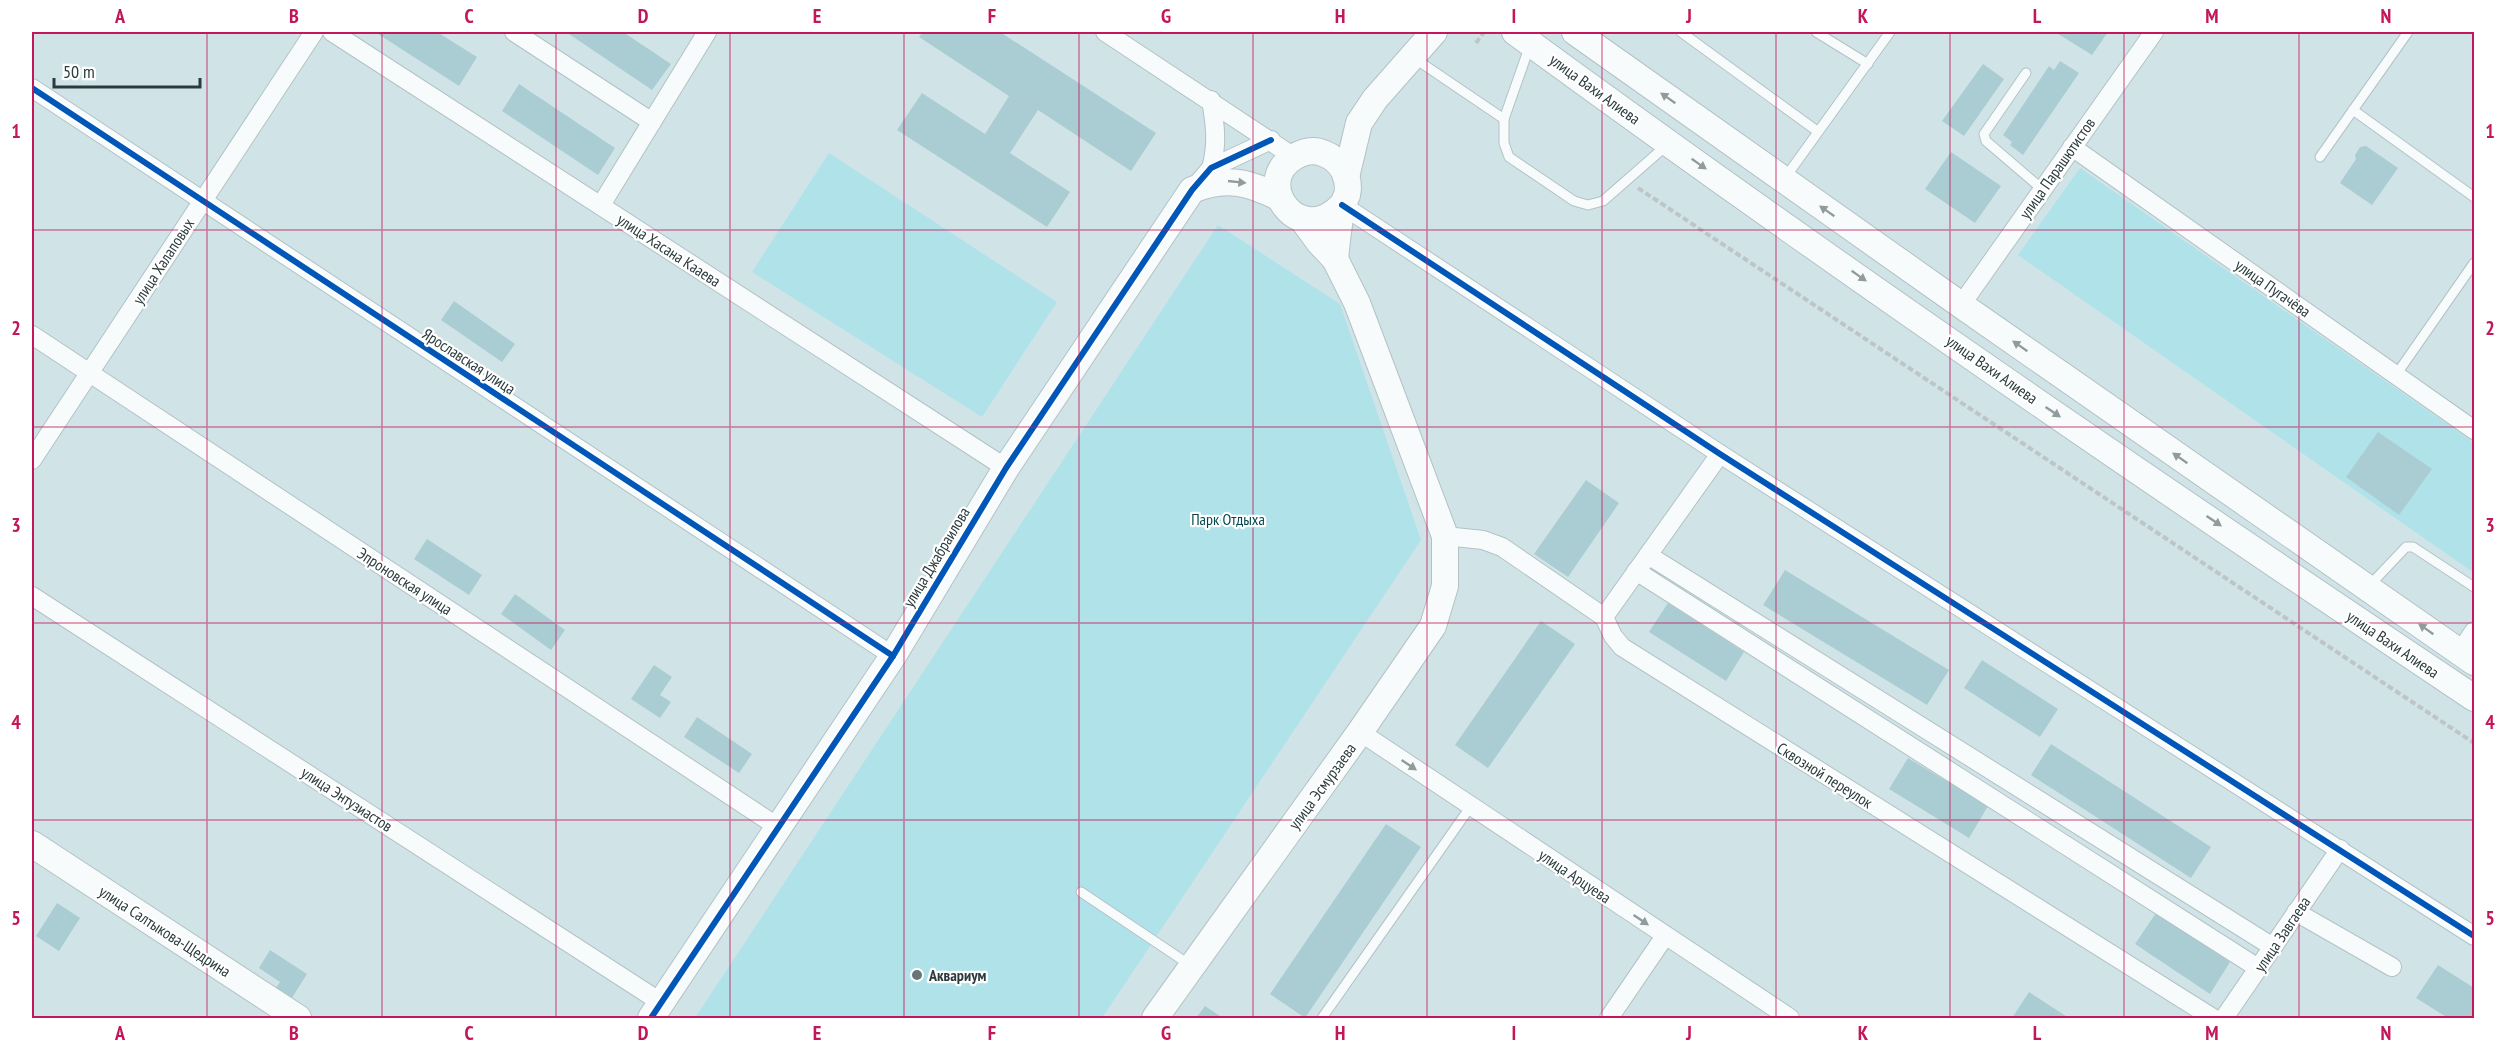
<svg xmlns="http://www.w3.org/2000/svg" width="2506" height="1050" viewBox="0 0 2506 1050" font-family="'PT Sans Narrow',sans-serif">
  <rect width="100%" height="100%" fill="#d0e4e8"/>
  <g fill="#b0e2e9">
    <path d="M829 153 1057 302 982 417 752 272Z"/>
    <path d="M2080 168 2474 443V573L2018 255Z"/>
    <path d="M1218 225 1340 304 1421 540 1102 1018H695Z"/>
  </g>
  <g fill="#aacdd3">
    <path d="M375 32H437L477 57 459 86Z"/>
    <path d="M566 32H623L671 64 652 90Z"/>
    <path d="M923 32H1000L1156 133 1131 171 1038 110 1010 153 1070 192 1047 227 897 130 922 93 985 134 1009 96 919 37Z"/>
    <path d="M2055 32H2108L2092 55Z"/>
    <path d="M2060 61 2079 73 2023 155 2010 145 2012 142 2003 135 2049 66 2054 70Z"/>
    <path d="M1983 64 2004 79 1964 136 1942 121Z"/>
    <path d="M519 84 615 148 598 175 502 111Z"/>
    <path d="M2366 146 2398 168 2372 205 2340 183 2356 159 2355 155 2360 147Z"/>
    <path d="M1951 152 2001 186 1975 223 1925 189Z"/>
    <path d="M454 301 515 344 502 362 441 320Z"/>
    <path d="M2378 432 2432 469 2399 515 2346 477Z"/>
    <path d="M1586 480 1619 503 1568 577 1534 554Z"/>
    <path d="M427 539 482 575 469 595 414 559Z"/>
    <path d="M1785 570 1949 670 1927 705 1763 605Z"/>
    <path d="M515 594 565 630 551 650 501 614Z"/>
    <path d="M1668 603 1744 652 1726 681 1649 632Z"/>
    <path d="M1541 621 1575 644 1488 768 1455 745Z"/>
    <path d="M1982 660 2058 709 2040 737 1964 688Z"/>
    <path d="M654 665 672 677 660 695 671 702 660 718 631 699Z"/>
    <path d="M697 717 752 754 739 773 684 737Z"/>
    <path d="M2051 744 2211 847 2191 878 2031 775Z"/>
    <path d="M1908 758 1988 806 1969 838 1889 789Z"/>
    <path d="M1386 824 1421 847 1305 1018 1270 994Z"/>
    <path d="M57 903 80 918 59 951 36 936Z"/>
    <path d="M2156 913 2230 962 2210 994 2135 944Z"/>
    <path d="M270 950 307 974 288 1004 272 994 280 982 259 968Z"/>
    <path d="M2438 965 2474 988V1018H2448L2416 998Z"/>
    <path d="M2029 992 2069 1018H2012Z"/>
    <path d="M1205 1006 1223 1018H1196Z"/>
  </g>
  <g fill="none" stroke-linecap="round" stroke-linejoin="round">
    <g stroke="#b2c2c5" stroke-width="11">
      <g id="lane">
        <path d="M1681 32 1817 131"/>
        <path d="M1816 32 1868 64"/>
        <path d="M1530 45 1504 119V143L1509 157 1574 201 1588 205 1603 201 1667 145"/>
        <path d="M1414 58 1504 119"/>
        <path d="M2026 73 1984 134 1986 141 2042 189"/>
        <path d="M2353 110 2474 197"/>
        <path d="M2320 157 2408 32"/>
        <path d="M1785 178 1890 32"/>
        <path d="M2396 375 2474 263"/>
        <path d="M2369 586 2406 547H2413L2474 587"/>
        <path d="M1081 892 1190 965"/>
        <path d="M1322 1018 1471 806"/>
      </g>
    </g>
    <g stroke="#b2c2c5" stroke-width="20">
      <g id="street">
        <path d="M332 32 1006 468"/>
        <path d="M514 32 652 122"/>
        <path d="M1105 32 1294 157"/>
        <path d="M32 88 893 656"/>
        <path d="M1211 100C1215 123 1218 145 1211 168"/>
        <path d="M2072 147 2474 430"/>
        <path d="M1193 189 1211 168 1271 140"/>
        <path d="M601 205 707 32"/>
        <path d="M1342 205 1720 454 2474 936"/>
        <path d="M1961 305 2154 32"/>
        <path d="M32 335 778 827"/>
        <path d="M32 460 314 32"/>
        <path d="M1445 536 1483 540 1502 547 1604 617 1613 636 1622 647 2213 1018"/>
        <path d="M1648 555 2273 947"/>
        <path d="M1636 571 2258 968"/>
        <path d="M32 596 662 1003"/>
        <path d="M1604 617 1720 454"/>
        <path d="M2460 652 2474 631"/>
        <path d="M1360 732 1790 1018"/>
        <path d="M2296 912 2392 967"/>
        <path d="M1609 1018 1665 936"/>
        <path d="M2224 1018 2340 849"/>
      </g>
    </g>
    <g stroke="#b2c2c5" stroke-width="28">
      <g id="secondary">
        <path d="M1515 32C1829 262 2151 482 2474 698"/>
        <path d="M1575 32 1961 305 2474 662"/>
        <path d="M1346 177 1359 123 1375 99 1434 32"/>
        <path d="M1335 259C1337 242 1338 225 1342 208 1343 203 1345 200 1347 195 1351 178 1341 160 1325 154 1315 149 1304 151 1294 157 1251 183 1300 250 1342 205"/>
        <path d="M32 844 298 1018"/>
        <path d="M651 1018 893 656 1006 468 1192 190C1225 176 1249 182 1280 198"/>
        <path d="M1155 1018 1360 732 1433 626 1445 586V536L1357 303 1335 259 1319 242 1303 220"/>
      </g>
    </g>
    <g stroke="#bdc5c6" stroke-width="4" stroke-dasharray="6 3" stroke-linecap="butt">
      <path d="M1476 43 1484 32"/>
      <path d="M1638 188 2474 743"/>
    </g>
    <use href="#lane" stroke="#f8fbfc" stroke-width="9"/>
    <use href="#street" stroke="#f8fbfc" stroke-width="18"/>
    <use href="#secondary" stroke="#f8fbfc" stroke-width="26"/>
    <g stroke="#fff" stroke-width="10">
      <g id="cycleway">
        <path d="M32 88 893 656"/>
        <path d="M1342 205 1720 454 2474 936"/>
        <path d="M651 1018 893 656 1006 468 1192 190 1211 168 1271 140"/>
      </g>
    </g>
    <use href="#cycleway" stroke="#0057b8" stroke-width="6"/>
  </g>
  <defs><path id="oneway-solid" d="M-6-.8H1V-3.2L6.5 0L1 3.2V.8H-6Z" transform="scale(1.5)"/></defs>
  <g fill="#929b9c">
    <use href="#oneway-solid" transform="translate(1668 98) rotate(-145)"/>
    <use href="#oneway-solid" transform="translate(1699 164) rotate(35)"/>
    <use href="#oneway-solid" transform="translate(1237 182) rotate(6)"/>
    <use href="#oneway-solid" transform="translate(1827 211) rotate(-145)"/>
    <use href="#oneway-solid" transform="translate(1859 276) rotate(35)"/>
    <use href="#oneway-solid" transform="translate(2020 346) rotate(-145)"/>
    <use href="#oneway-solid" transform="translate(2053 412) rotate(34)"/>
    <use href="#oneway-solid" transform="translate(2180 458) rotate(-145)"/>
    <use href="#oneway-solid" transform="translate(2214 521) rotate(34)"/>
    <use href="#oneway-solid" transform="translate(2426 629) rotate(-145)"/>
    <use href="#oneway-solid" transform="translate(1409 765) rotate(34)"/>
    <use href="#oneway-solid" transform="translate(1641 920) rotate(34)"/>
  </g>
  <path fill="none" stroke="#c2185b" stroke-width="1.5" stroke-opacity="0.55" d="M207 32V1018M382 32V1018M556 32V1018M730 32V1018M904 32V1018M1079 32V1018M1253 32V1018M1427 32V1018M1602 32V1018M1776 32V1018M1950 32V1018M2124 32V1018M2299 32V1018M32 230H2474M32 427H2474M32 623H2474M32 820H2474"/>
  <circle fill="#657679" stroke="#fff" stroke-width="2" cx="917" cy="975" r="6"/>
  <g text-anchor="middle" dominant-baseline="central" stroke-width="4.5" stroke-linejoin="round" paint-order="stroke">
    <g font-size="16" fill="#2b3b3d" stroke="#fff">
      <text transform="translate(1595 89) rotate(36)">улица Вахи Алиева</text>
      <text transform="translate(2057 168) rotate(-55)">улица Парашютистов</text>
      <text transform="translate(669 250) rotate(33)">улица Хасана Кааева</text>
      <text transform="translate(163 261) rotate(-57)">улица Халаповых</text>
      <text transform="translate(2273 288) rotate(35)">улица Пугачёва</text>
      <text transform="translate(469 361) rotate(33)">Ярославская улица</text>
      <text transform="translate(1992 369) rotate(35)">улица Вахи Алиева</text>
      <text transform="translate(936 557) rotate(-59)">улица Джабраилова</text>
      <text transform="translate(405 581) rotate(33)">Эпроновская улица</text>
      <text transform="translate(2393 644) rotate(34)">улица Вахи Алиева</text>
      <text transform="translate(1825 775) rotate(32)">Сквозной переулок</text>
      <text transform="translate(1322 786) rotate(-54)">улица Эсмурзаева</text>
      <text transform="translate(347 799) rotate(33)">улица Энтузиастов</text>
      <text transform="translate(1575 876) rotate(34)">улица Арцуева</text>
      <text transform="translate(165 931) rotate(33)">улица Салтыкова-Щедрина</text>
      <text transform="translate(2282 934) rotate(-56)">улица Завгаева</text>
    </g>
    <g font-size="16" fill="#03474e" stroke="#fff">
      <text x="1228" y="519">Парк Отдыха</text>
    </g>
    <g font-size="16" font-weight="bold" fill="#2b3b3d" stroke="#fff" text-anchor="start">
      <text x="929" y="975">Аквариум</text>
    </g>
  </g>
  <rect width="2506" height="1050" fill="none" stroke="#ffffff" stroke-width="66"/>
  <path d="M54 78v9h146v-9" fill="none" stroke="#2b3b3d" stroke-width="3"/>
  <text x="63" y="78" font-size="18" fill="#2b3b3d" stroke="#ffffff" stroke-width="4.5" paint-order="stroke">50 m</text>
  <rect x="33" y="33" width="2440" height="984" fill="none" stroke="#c2185b" stroke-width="2"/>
  <g font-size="20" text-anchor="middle" font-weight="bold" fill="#c2185b">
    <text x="120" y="23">A</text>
    <text x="294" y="23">B</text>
    <text x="469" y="23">C</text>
    <text x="643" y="23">D</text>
    <text x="817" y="23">E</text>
    <text x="992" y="23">F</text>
    <text x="1166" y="23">G</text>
    <text x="1340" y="23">H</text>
    <text x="1514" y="23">I</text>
    <text x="1689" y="23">J</text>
    <text x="1863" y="23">K</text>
    <text x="2037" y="23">L</text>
    <text x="2212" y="23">M</text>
    <text x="2386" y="23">N</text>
    <text x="16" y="138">1</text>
    <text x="2490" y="138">1</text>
    <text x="16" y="335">2</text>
    <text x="2490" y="335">2</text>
    <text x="16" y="532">3</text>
    <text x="2490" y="532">3</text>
    <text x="16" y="729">4</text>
    <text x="2490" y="729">4</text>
    <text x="16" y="925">5</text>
    <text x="2490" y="925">5</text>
    <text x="120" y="1040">A</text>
    <text x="294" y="1040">B</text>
    <text x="469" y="1040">C</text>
    <text x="643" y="1040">D</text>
    <text x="817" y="1040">E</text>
    <text x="992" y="1040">F</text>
    <text x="1166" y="1040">G</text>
    <text x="1340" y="1040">H</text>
    <text x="1514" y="1040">I</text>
    <text x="1689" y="1040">J</text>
    <text x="1863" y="1040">K</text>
    <text x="2037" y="1040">L</text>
    <text x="2212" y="1040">M</text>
    <text x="2386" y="1040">N</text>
  </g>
</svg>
